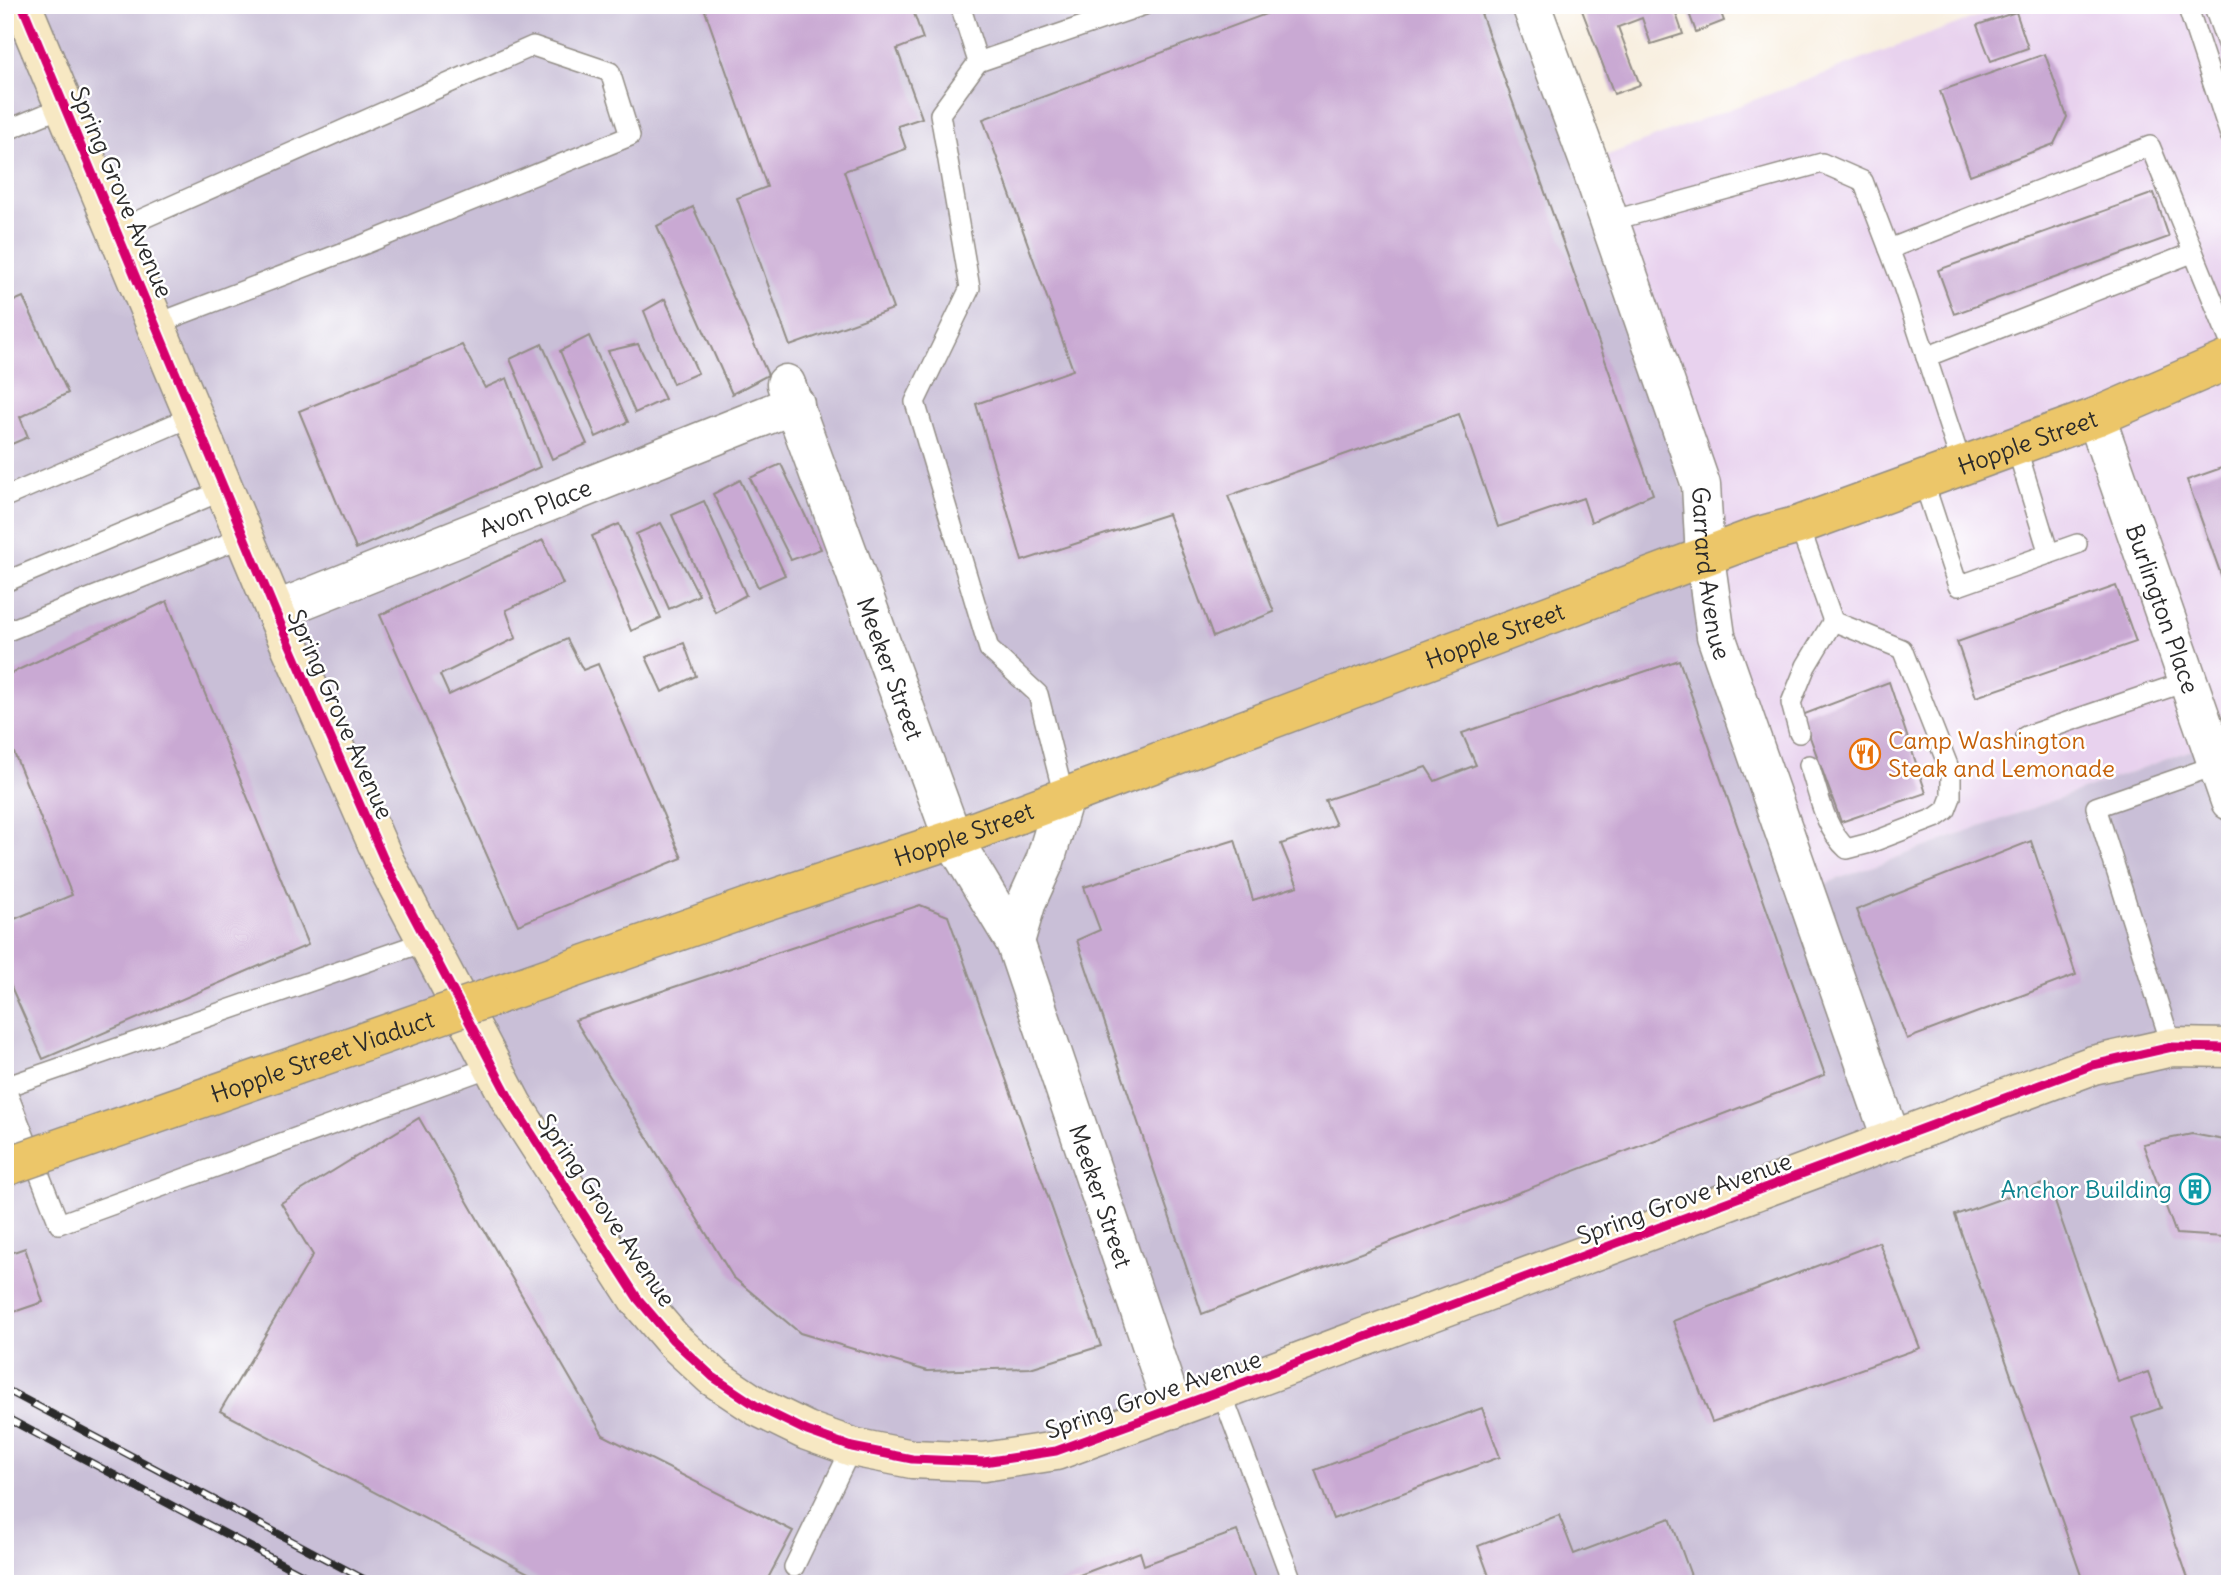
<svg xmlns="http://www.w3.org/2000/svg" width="2235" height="1589" viewBox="0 0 2235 1589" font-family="Delius,sans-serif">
  <rect width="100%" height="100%" fill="#fff"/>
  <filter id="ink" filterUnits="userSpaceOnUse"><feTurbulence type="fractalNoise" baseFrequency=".0143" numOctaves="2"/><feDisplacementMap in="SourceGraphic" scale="14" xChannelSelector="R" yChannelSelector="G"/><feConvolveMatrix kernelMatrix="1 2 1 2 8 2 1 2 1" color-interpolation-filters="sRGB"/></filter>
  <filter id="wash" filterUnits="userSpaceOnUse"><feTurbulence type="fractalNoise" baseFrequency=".00686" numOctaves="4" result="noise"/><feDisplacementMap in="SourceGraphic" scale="28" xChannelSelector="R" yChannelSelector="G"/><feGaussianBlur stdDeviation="1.57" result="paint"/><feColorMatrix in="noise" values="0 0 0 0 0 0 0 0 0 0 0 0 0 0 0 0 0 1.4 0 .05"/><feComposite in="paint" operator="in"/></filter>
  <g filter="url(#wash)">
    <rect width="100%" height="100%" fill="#f8efe0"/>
    <path fill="#e8d2ee" d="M2007 5H2230V736L1805 891 1589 162Z"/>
    <path fill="#c9bfd7" d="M5 5H1531L1705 557 1805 891 2230 736V1584H5Z"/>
    <g id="blocks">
      <g fill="#c9a9d3">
        <path d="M703 5H911L923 39 897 49 922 118 898 126 906 149 844 171 893 309 790 346 737 198 767 187Z"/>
        <path d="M1290 5H1478L1653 494 1591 522 1583 498 1498 527 1459 414 1228 496 1274 612 1213 637 1168 514 1022 561 976 404 1073 370 983 119Z"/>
        <path d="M1580 5H1673L1683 34 1651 44 1642 18 1618 27 1640 85 1614 94Z"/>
        <path d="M1686 5H1718L1724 21 1696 32Z"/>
        <path d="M2016 12 2028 48 1991 61 1977 25Z"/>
        <path d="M2045 54 2067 117 2054 144 1970 175 1940 91Z"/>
        <path d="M2154 193 2169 237 1954 314 1938 270Z"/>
        <path d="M693 207 768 375 732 394 657 226Z"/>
        <path d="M23 297 68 393 20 417 28 437 5 447V305Z"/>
        <path d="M665 299 698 373 673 384 644 311Z"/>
        <path d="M589 336 628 422 596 437 560 351Z"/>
        <path d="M542 344 587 444 552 459 510 359Z"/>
        <path d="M638 344 665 399 635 413 608 351Z"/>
        <path d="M462 345 485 388 507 378 540 467 356 549 299 411Z"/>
        <path d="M781 464 821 549 791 560 750 478Z"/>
        <path d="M2230 465V597H2229L2187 480Z"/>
        <path d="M740 480 785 575 758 587 713 494Z"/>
        <path d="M704 501 746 595 715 612 672 515Z"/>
        <path d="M661 523 699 595 669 609 636 534Z"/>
        <path d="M619 524 661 618 631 631 592 536Z"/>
        <path d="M543 540 563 584 506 610 516 638 440 675 449 695 567 639 583 670 598 664 682 858 518 925 380 615Z"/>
        <path d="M2116 586 2136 642 1976 697 1957 642Z"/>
        <path d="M167 601 308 945 43 1059 5 973V923L72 895 5 731V676Z"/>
        <path d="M684 643 696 676 662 692 646 657Z"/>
        <path d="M1679 660 1825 1075 1202 1314 1077 940 1100 930 1084 887 1235 840 1253 900 1298 886 1281 844 1336 825 1325 800 1426 767 1435 781 1476 765 1462 733Z"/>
        <path d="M1889 682 1926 793 1841 822 1802 715Z"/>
        <path d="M2031 841 2076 975 1907 1039 1856 910Z"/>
        <path d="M920 905 948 916 1101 1346 1030 1368 927 1371 800 1333 733 1277 575 1020Z"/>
        <path d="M419 1118 603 1435 793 1531 765 1584H549L220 1411 313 1255 281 1203Z"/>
        <path d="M2192 1134 2230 1141V1244L2224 1237 2176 1234 2143 1144Z"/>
        <path d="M2048 1182 2118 1382 2148 1372 2161 1408 2132 1418 2190 1584H2084L1955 1215Z"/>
        <path d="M1879 1242 1920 1348 1712 1422 1673 1321Z"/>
        <path d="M25 1248 43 1302 5 1315V1255Z"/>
        <path d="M1482 1408 1500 1457 1333 1519 1315 1470Z"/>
        <path d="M1559 1515 1574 1554 1670 1518 1694 1584H1492L1478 1546Z"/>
        <path d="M1237 1531 1257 1584H1056L1140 1552 1144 1565Z"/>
      </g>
    </g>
  </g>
  <g filter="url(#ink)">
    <use href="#blocks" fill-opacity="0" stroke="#928d86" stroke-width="2"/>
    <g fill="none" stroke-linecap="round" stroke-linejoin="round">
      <g stroke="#928d86" stroke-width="22">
        <g id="service">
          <path d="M960 5 978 62 940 114 970 288 915 402 989 649 1038 694 1064 797"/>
          <path d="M2187 5 2230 135"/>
          <path d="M2213 5 2230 52"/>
          <path d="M978 62 1144 5"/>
          <path d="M5 131 65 106"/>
          <path d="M1610 221 1822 163 1863 181 1902 283 1962 466"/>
          <path d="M117 230 533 46 610 72 630 136 360 246 156 324"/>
          <path d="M1889 249 2150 146 2230 342"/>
          <path d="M1926 357 2192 253"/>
          <path d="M2016 446 2049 554"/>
          <path d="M1923 480 1958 586 2077 544"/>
          <path d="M5 497 193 416"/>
          <path d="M1799 525 1833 621 1902 649 1951 773V797L1946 810 1935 818 1870 843 1847 849C1824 828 1819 794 1809 765"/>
          <path d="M5 582 224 490"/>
          <path d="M5 632 244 537"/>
          <path d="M1799 733 1791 703 1806 666 1833 621"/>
          <path d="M2026 736 2188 681"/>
          <path d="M2172 1047 2096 807 2217 765"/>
          <path d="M5 1087 59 1224 493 1066"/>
          <path d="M5 1087 427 941"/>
          <path d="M1221 1391 1293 1584"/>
          <path d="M794 1567 852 1447"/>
        </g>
      </g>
      <g stroke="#928d86" stroke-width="41">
        <g id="minor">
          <path id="s1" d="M1531 5 1589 162 1701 485 1705 557 1716 636 1892 1141"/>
          <path id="s2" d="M786 384 953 839 1015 942 1173 1409"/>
          <path id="s3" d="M2096 417 2230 801"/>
          <path id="s4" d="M275 611 795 404"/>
          <path d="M1015 942 1027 901 1045 861 1064 797"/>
        </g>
      </g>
      <g stroke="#928d86" stroke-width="41">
        <path id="secondary" d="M22 5 275 611 385 862 513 1105 638 1299 673 1340 713 1377 758 1407 807 1431 852 1447 912 1459 984 1462 1056 1451 1221 1391 2093 1065 2172 1047 2230 1048"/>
      </g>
      <g stroke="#928d86" stroke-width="41">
        <g id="primary">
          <path id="s5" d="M489 998 757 904 953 839 1759 536 1799 525 2096 417 2230 359"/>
        </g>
      </g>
      <use href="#service" stroke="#fff" stroke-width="19"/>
      <use href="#minor" stroke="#fff" stroke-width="38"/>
      <use href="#secondary" stroke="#f7e8c3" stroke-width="38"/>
      <use href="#primary" stroke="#ecc669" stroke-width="38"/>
      <g stroke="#2b2b2b" stroke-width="8">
        <g id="rail">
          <path d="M5 1389 373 1584"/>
          <path d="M5 1417 320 1584"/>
        </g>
      </g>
      <use href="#rail" stroke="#fff" stroke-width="5" stroke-dasharray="16" stroke-linecap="butt"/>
      <g stroke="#928d86" stroke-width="41" stroke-linecap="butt">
        <g id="primary-bridge">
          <path id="s6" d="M5 1167 489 998"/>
        </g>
      </g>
      <use href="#primary-bridge" stroke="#ecc669" stroke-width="38"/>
      <g stroke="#fff" stroke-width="13">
        <path id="cycleway" d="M22 5 275 611 385 862 513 1105 638 1299 673 1340 713 1377 758 1407 807 1431 852 1447 912 1459 984 1462 1056 1451 1221 1391 2093 1065 2172 1047 2230 1048"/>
      </g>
      <use href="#cycleway" stroke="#d6006c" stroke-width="9"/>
    </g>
  </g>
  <defs>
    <g id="restaurant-ring" transform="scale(1.575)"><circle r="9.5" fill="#fff" stroke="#e8710a" stroke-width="1.5"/><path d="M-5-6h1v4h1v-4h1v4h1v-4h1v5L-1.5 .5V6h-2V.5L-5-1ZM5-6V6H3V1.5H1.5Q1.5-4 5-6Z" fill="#e8710a"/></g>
    <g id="building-ring" transform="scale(1.575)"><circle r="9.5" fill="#fff" stroke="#0f9aa8" stroke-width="1.5"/><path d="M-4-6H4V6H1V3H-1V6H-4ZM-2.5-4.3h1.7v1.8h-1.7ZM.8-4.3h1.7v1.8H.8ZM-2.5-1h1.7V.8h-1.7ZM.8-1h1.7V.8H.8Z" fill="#0f9aa8"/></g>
  </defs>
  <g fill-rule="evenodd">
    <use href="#restaurant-ring" x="1865" y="754"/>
    <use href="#building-ring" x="2195" y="1189"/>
  </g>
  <g text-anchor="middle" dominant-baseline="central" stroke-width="5" stroke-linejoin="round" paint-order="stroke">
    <g font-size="24" fill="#2b2b2b" stroke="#fff">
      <text transform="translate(122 192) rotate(67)">Spring Grove Avenue</text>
      <text stroke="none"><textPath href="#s5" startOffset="1636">Hopple Street</textPath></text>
      <text stroke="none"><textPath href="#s4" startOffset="280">Avon Place</textPath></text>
      <text stroke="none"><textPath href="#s1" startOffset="598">Garrard Avenue</textPath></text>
      <text stroke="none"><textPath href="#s3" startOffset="203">Burlington Place</textPath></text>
      <text stroke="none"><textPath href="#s5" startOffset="1069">Hopple Street</textPath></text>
      <text stroke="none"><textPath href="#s2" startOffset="303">Meeker Street</textPath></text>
      <text transform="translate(341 714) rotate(66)">Spring Grove Avenue</text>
      <text stroke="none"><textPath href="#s5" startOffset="502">Hopple Street</textPath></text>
      <text stroke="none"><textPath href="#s6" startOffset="336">Hopple Street Viaduct</textPath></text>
      <text stroke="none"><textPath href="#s2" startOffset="873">Meeker Street</textPath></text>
      <text transform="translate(1684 1198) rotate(-20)">Spring Grove Avenue</text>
      <text transform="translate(607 1210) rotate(56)">Spring Grove Avenue</text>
      <text transform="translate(1153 1394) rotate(-19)">Spring Grove Avenue</text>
    </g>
    <g font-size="24" fill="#c56008" stroke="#fff" text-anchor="start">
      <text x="1888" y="740">Camp Washington<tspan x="1888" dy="28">Steak and Lemonade</tspan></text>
    </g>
    <g font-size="24" fill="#0d838f" stroke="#fff" text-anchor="end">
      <text x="2172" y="1189">Anchor Building</text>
    </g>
  </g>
  <rect width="2235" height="1589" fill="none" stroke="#fff" stroke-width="28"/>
</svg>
